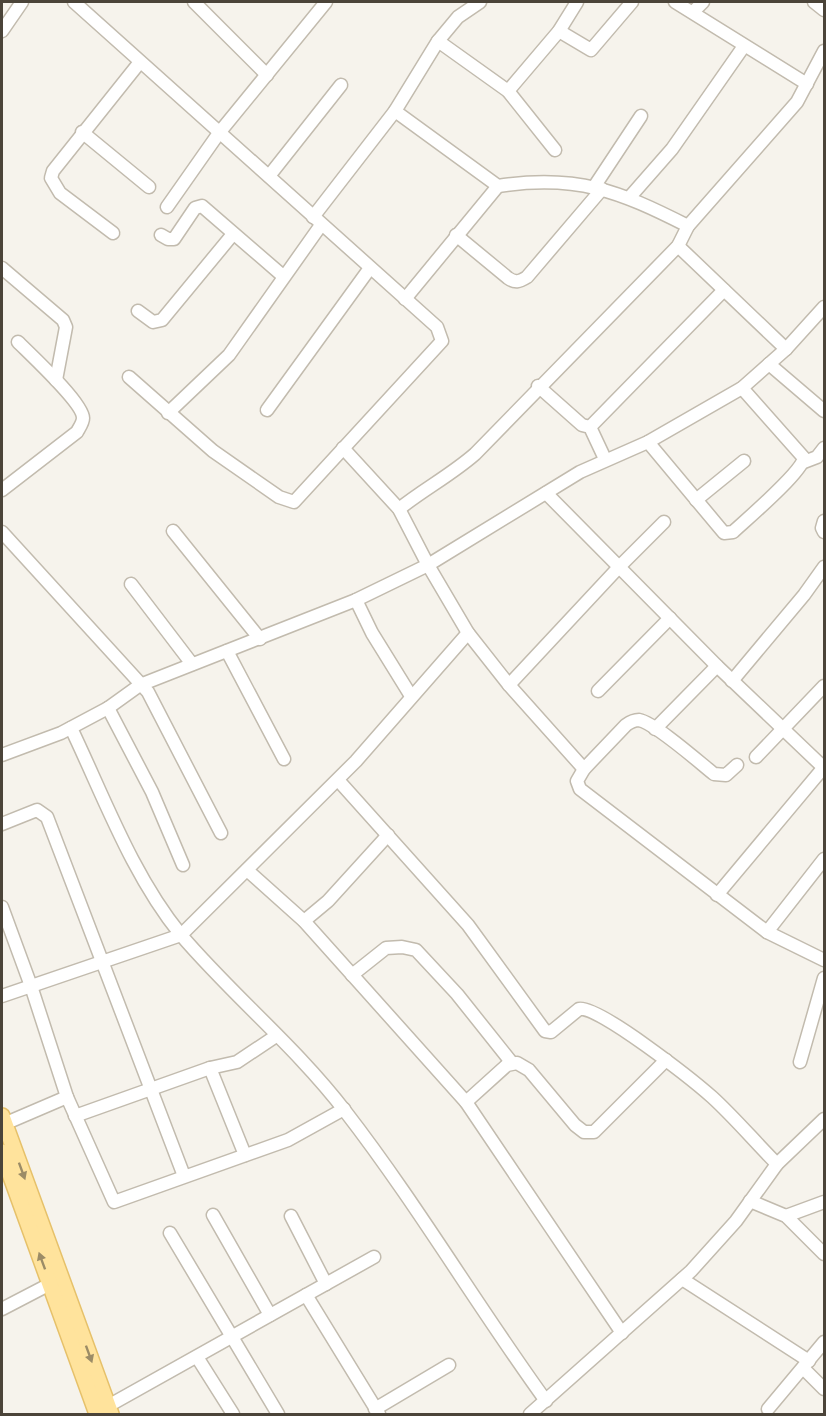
<svg xmlns="http://www.w3.org/2000/svg" width="826" height="1416" viewBox="0 0 826 1416" font-family="Raleway,sans-serif">
  <rect width="100%" height="100%" fill="#f6f3ec"/>
  <g fill="none" stroke-linecap="round" stroke-linejoin="round">
    <g stroke="#c2bbae" stroke-width="15">
      <g id="minor">
        <path d="M74 2 437 327 442 341 294 502 279 497 213 451 129 377"/>
        <path d="M194 2 267 75"/>
        <path d="M675 2 807 84"/>
        <path d="M814 2 824 10"/>
        <path d="M693 12 703 2"/>
        <path d="M2 31 22 2"/>
        <path d="M559 31 591 50 632 2"/>
        <path d="M438 41 508 91 555 150"/>
        <path d="M508 91 559 31 577 2"/>
        <path d="M395 111 498 186C577 174 619 191 688 226"/>
        <path d="M82 132 149 187"/>
        <path d="M269 176 341 85"/>
        <path d="M594 187 641 116"/>
        <path d="M629 198 672 149 744 46"/>
        <path d="M167 207 219 133 326 2"/>
        <path d="M313 217 395 111 438 41 458 17 480 2"/>
        <path d="M113 233 60 193 51 178 53 171 140 62"/>
        <path d="M161 235 168 239H174L195 208 202 206 283 276"/>
        <path d="M456 235 508 278C515 283 519 282 527 277L602 189"/>
        <path d="M678 246 786 349"/>
        <path d="M2 268 63 320 66 327 56 380"/>
        <path d="M405 299 498 186"/>
        <path d="M138 311 153 322 162 320 233 234"/>
        <path d="M769 364 824 411"/>
        <path d="M538 386 582 425 590 427 605 459"/>
        <path d="M267 410 370 268"/>
        <path d="M168 413 229 355 321 225"/>
        <path d="M590 427 724 290"/>
        <path d="M648 442 724 533 733 532C747 519 801 473 804 458L742 388"/>
        <path d="M343 448 399 509 428 565 468 633 509 685 584 769"/>
        <path d="M804 462 817 457 824 448"/>
        <path d="M2 490 77 432C79 428 83 423 83 418 83 403 31 355 18 342"/>
        <path d="M546 493 717 666 824 768"/>
        <path d="M696 500 744 461"/>
        <path d="M399 509C424 489 451 475 475 454L678 246 688 226 797 102 824 51"/>
        <path d="M824 521 822 528 824 532"/>
        <path d="M173 531 260 639"/>
        <path d="M2 532 148 692 221 833"/>
        <path d="M131 584 192 664"/>
        <path d="M356 600 372 633 411 696"/>
        <path d="M227 651 284 759"/>
        <path d="M732 681 804 595 824 567"/>
        <path d="M509 685 619 567 664 522"/>
        <path d="M598 691 670 618"/>
        <path d="M108 708 152 792 183 865"/>
        <path d="M71 728C104 797 132 875 181 935 233 996 296 1047 345 1111 417 1204 477 1306 546 1401"/>
        <path d="M655 729 717 666"/>
        <path d="M2 755 61 733 108 708 140 685 356 600 428 565 580 472 648 442 742 388 786 349 824 307"/>
        <path d="M756 757 824 686"/>
        <path d="M737 765 726 775 714 774C699 762 655 723 639 720 634 720 630 722 626 725L584 769 577 781 580 789 767 932 824 960"/>
        <path d="M338 780 468 925 545 1031 551 1032 579 1009C597 1004 695 1082 712 1097 735 1118 755 1142 777 1164"/>
        <path d="M2 824 37 810 47 817 184 1176"/>
        <path d="M247 870 304 921 466 1102 622 1333"/>
        <path d="M717 895 824 767"/>
        <path d="M2 907 31 986 67 1097 114 1202 288 1140 344 1109"/>
        <path d="M304 921 328 901 388 835"/>
        <path d="M767 932 824 859"/>
        <path d="M352 975 386 948 402 947 416 950 457 994 512 1063"/>
        <path d="M2 996 181 935 356 761 468 633"/>
        <path d="M800 1062 824 978"/>
        <path d="M210 1068 245 1155"/>
        <path d="M466 1102 507 1065 517 1063 529 1070 575 1125 584 1132H594L666 1060"/>
        <path d="M75 1116 210 1068 237 1062 276 1036"/>
        <path d="M4 1124 67 1097"/>
        <path d="M750 1201 786 1216 824 1254"/>
        <path d="M213 1215 270 1315"/>
        <path d="M291 1216 326 1284"/>
        <path d="M786 1216 824 1202"/>
        <path d="M170 1233 278 1414"/>
        <path d="M682 1279 809 1361"/>
        <path d="M306 1295 379 1414"/>
        <path d="M2 1309 50 1284"/>
        <path d="M197 1357 233 1414"/>
        <path d="M803 1368 824 1389"/>
        <path d="M108 1406 374 1257"/>
        <path d="M375 1409 449 1365"/>
        <path d="M768 1409 824 1342"/>
        <path d="M530 1414 691 1271 736 1221 777 1164 824 1119"/>
      </g>
    </g>
    <g stroke="#e6c16a" stroke-width="18">
      <g id="major">
        <path d="M2 1116 111 1414"/>
        <path d="M2 1152 97 1414"/>
      </g>
    </g>
    <use href="#minor" stroke="#fff" stroke-width="12"/>
    <use href="#major" stroke="#ffe39c" stroke-width="15"/>
  </g>
  <defs><path id="oneway-solid" d="M-6-.8H1V-3.2L6.5 0L1 3.2V.8H-6Z" transform="scale(1.5)"/></defs>
  <g fill="#9c8c66">
    <use href="#oneway-solid" transform="translate(22 1171) rotate(70)"/>
    <use href="#oneway-solid" transform="translate(42 1261) rotate(-110)"/>
    <use href="#oneway-solid" transform="translate(89 1354) rotate(70)"/>
  </g>
  <rect width="826" height="1416" fill="none" stroke="#4b4439" stroke-width="6"/>
</svg>
